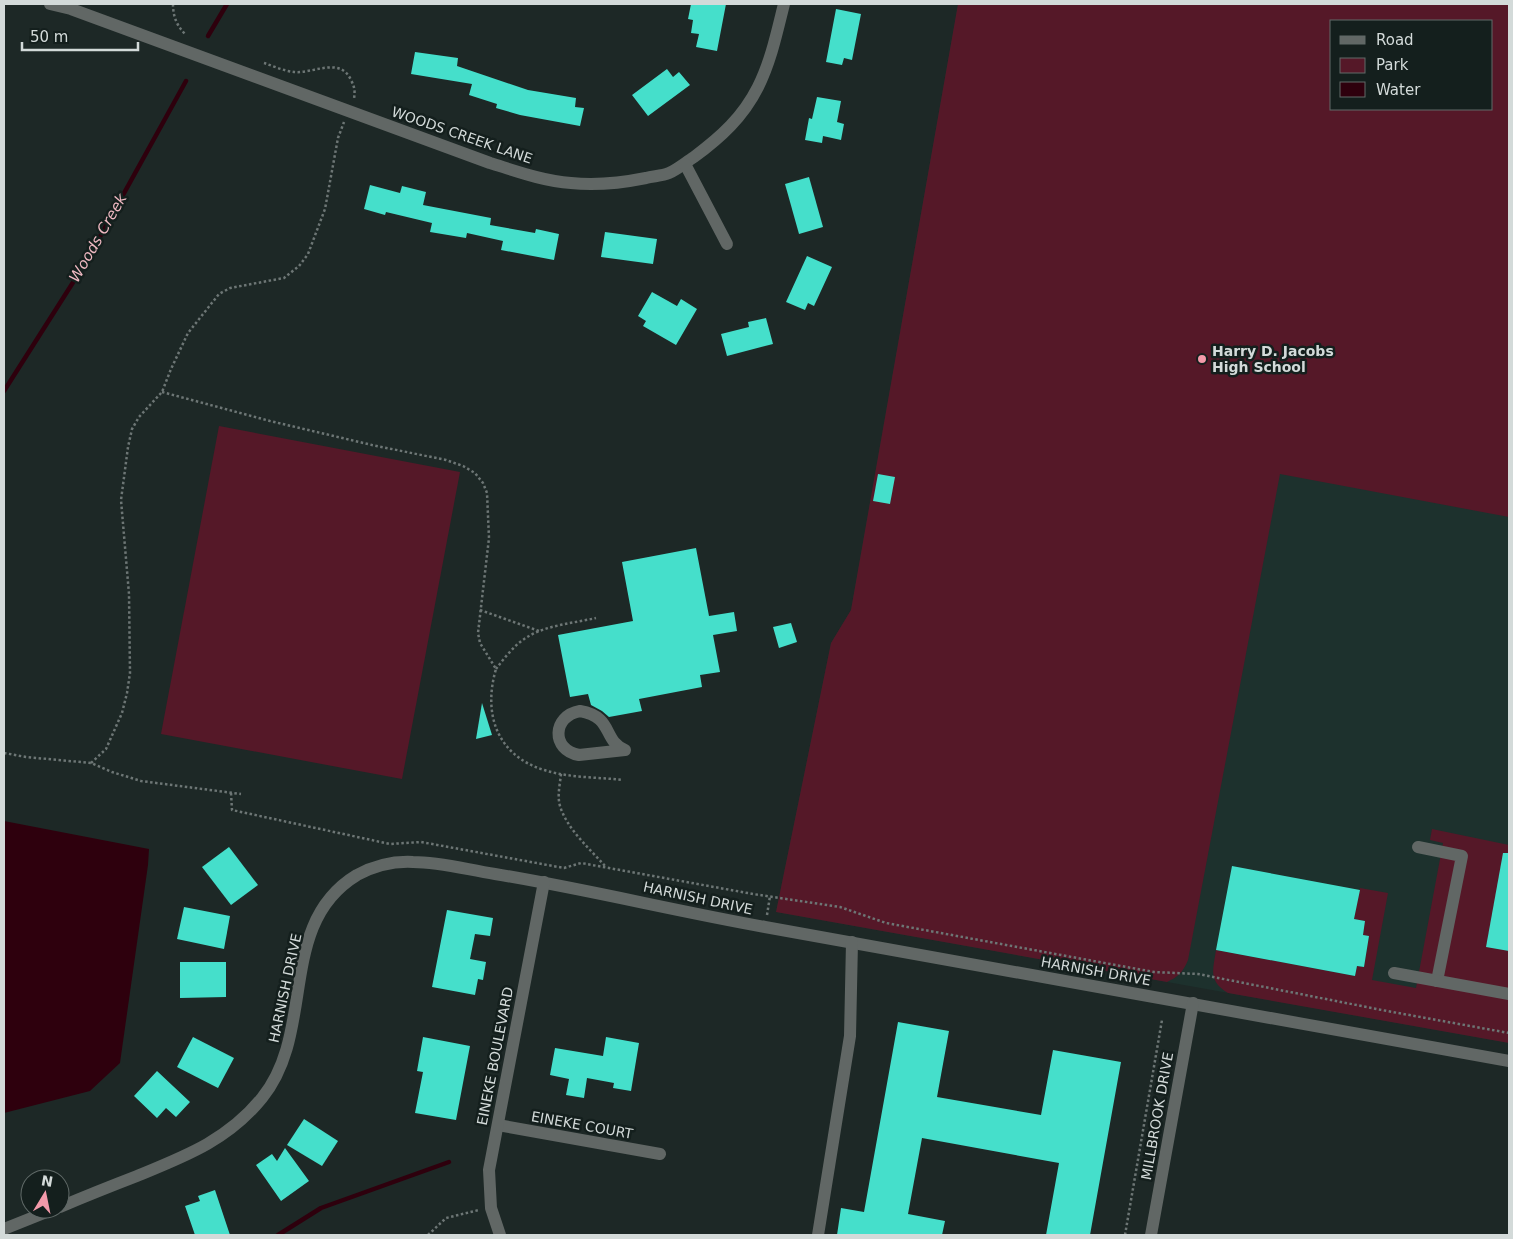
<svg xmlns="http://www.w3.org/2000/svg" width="1513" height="1239" viewBox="0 0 1513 1239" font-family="'DejaVu Sans',sans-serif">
  <rect width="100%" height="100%" fill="#1d2826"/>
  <path fill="#1d312d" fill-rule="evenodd" d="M958 4H1509V1043L776 912 831 643 851 610ZM1332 21H1492V109H1332Z"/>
  <g fill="#551828" fill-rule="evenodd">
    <path d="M958 4H1509V517L1280 474 1188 960C1183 972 1178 977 1167 982L776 912 831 643 851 610ZM1332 21H1492V109H1332Z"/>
    <path d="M219 426 460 472 402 779 161 734Z"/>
    <path d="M1432 829 1509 845V1043L1228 993C1208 981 1213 970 1216 950L1355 976 1357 966 1364 967 1369 937 1363 935 1365 921 1354 919 1360 888 1388 893 1372 980 1416 988 1443 843 1430 840Z"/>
  </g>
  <path fill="#2e000d" d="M4 821 149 849 148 865 120 1063 90 1091 4 1113Z"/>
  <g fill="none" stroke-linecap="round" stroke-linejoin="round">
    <g stroke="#2e000d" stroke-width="4.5">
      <path d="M208 36 227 4"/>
      <path d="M4 391 86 262 186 81"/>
      <path d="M278 1235 321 1208 449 1162"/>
    </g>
  </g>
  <g fill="#45dfcb">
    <path d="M691 4H726L717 51 696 47 699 34 691 33 693 20 688 19Z"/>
    <path d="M836 9 861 14 852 60 844 58 842 65 826 62Z"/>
    <path d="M415 52 458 58 457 66 528 90 576 98 575 107 584 108 580 126 520 115 496 108 497 104 469 95 472 84 411 74Z"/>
    <path d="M667 69 673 77 679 72 690 85 648 116 632 95Z"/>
    <path d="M817 97 841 101 837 122 844 124 841 140 823 136 822 143 805 140 809 118 812 119Z"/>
    <path d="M809 177 823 227 799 234 785 184Z"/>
    <path d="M370 185 400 193 402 186 426 192 423 205 491 218 490 225 535 233 536 229 559 234 554 260 501 250 503 241 467 233 466 238 430 232 432 223 386 212 385 215 364 209Z"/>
    <path d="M605 232 657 239 653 264 601 257Z"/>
    <path d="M807 256 832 267 814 306 808 303 805 310 786 302Z"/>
    <path d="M652 292 677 306 681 299 697 309 676 345 643 326 646 321 638 316Z"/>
    <path d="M766 318 773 344 727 356 721 334 749 327 748 322Z"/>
    <path d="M878 474 895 477 890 504 873 501Z"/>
    <path d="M696 548 709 616 734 612 737 631 713 635 720 672 700 675 702 687 639 699 642 711 609 717 602 711 591 705 588 694 570 697 558 635 633 621 622 562Z"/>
    <path d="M791 623 797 642 779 648 773 627Z"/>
    <path d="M482 703 492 735 476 739Z"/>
    <path d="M229 847 258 885 231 905 202 867Z"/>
    <path d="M1503 853H1509V951L1486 947Z"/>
    <path d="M1232 866 1360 890 1354 919 1365 921 1363 935 1369 936 1364 967 1357 966 1355 976 1216 950Z"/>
    <path d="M184 907 230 916 224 949 177 939Z"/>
    <path d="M447 910 493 918 490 936 475 934 470 959 486 962 483 980 478 979 475 995 432 987Z"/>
    <path d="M180 962H226V997L180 998Z"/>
    <path d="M898 1022 949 1031 937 1097 1041 1115 1053 1050 1121 1062 1090 1235H1046L1059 1163 922 1138 908 1214 945 1221 942 1235H837L841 1208 864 1212Z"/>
    <path d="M193 1037 234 1058 218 1088 177 1067Z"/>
    <path d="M423 1037 470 1046 456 1120 415 1113 423 1072 417 1071Z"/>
    <path d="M606 1037 639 1043 631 1091 613 1088 614 1083 587 1078 584 1098 566 1095 569 1079 550 1075 555 1048 603 1056Z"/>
    <path d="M157 1071 190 1102 176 1117 166 1108 157 1118 134 1096Z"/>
    <path d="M304 1119 338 1141 322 1166 287 1145Z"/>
    <path d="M285 1148 309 1181 281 1201 256 1165 272 1154 277 1161Z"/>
    <path d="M215 1190 230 1235H195L185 1206 200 1201 198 1196Z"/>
  </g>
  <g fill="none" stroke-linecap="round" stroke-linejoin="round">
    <g stroke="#6d7675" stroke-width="2.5" stroke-dasharray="2.5 2.5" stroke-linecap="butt">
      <path d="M173 4C173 17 177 26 186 35"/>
      <path d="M264 63C273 66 284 71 294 72 313 74 340 56 351 80 355 88 355 91 354 99"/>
      <path d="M162 392 270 421 372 445 446 460 463 466 475 473 483 483 487 493 489 538 478 633 480 643 496 669C483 713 496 755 544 770 569 778 597 777 623 780"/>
      <path d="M480 610 539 631"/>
      <path d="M496 669C505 657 516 643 529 636 548 625 574 623 596 618"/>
      <path d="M4 753 26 757 91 763 112 772 141 781 241 794"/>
      <path d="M91 763 106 749 122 713 127 693 130 673 129 594 121 500 128 447 132 429 139 417 162 392 171 369 188 333 219 294 230 288 284 278 299 266 308 254 325 209 338 138 344 122"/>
      <path d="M561 774C560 784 557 796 560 806 567 829 589 848 605 866"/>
      <path d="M231 793 232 810 390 844 421 842 564 868 581 863 753 894 840 907 886 923 1154 972 1198 974 1387 1011 1509 1033"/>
      <path d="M767 915 770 896"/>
      <path d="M428 1235 446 1218 479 1210"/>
      <path d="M1125 1235 1162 1020"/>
    </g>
    <g stroke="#616765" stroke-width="12">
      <path d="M50 4 71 9 490 163C516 171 543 181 571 183 597 186 621 183 646 178 653 176 662 176 669 173 678 169 686 162 694 157 721 137 743 117 758 87 771 61 777 32 784 4"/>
      <path d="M685 164 727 244"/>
      <path d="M580 711C614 717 602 740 625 750L579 755C551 750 552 716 580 711Z"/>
      <path d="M1418 847 1462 856 1437 981"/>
      <path d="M1394 973 1509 994"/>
      <path d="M498 1125 660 1154"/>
      <path d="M60 1207C86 1196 111 1186 137 1176 186 1156 228 1140 262 1098 317 1030 276 924 357 875 374 866 394 861 413 862 441 862 468 870 495 874 586 889 675 911 765 927 1013 972 1261 1016 1509 1061"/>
      <path d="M4 1229 54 1209"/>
      <path d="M500 1235 491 1208 489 1170 544 882"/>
      <path d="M818 1235 850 1036 852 942"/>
      <path d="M1151 1235 1193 1003"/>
    </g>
  </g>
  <circle fill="#f39aaa" stroke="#141f1d" stroke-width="2" cx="1202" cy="359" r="5"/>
  <g text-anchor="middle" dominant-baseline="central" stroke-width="5" stroke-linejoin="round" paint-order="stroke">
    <g font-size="14" fill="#d3dad9" stroke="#141f1d">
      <text transform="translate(462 135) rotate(19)">WOODS CREEK LANE</text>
      <text transform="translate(698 898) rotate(12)">HARNISH DRIVE</text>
      <text transform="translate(1096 971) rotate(10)">HARNISH DRIVE</text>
      <text transform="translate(285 988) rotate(-78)">HARNISH DRIVE</text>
      <text transform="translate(495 1056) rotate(-79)">EINEKE BOULEVARD</text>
      <text transform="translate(1157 1116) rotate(-80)">MILLBROOK DRIVE</text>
      <text transform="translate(582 1125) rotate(10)">EINEKE COURT</text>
    </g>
    <g font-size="14" font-weight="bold" fill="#d3dad9" stroke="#141f1d" text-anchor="start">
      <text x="1212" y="351">Harry D. Jacobs<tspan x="1212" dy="16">High School</tspan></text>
    </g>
    <g font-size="15" font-style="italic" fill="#eeb8c1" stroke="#141f1d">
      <text transform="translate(98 238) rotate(-60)">Woods Creek</text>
    </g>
  </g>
  <rect width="1513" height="1239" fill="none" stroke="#d3dad9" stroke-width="10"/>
  <rect x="1330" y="20" width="162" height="90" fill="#141f1d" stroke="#606a68"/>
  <rect x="1340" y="36" width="25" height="8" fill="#616765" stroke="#606a68"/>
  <text x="1376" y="45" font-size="15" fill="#d3dad9">Road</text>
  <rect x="1340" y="58" width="25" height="15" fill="#551828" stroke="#606a68"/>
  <text x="1376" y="70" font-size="15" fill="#d3dad9">Park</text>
  <rect x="1340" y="82" width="25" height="15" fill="#2e000d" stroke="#606a68"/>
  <text x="1376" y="95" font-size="15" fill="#d3dad9">Water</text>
  <g transform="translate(45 1194) rotate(10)"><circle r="24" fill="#141f1d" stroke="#606a68"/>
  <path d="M0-4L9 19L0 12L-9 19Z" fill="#f39aaa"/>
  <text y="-8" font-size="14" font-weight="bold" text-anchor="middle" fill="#d3dad9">N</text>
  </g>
  <path d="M22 42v8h116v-8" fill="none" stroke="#d3dad9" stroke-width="2.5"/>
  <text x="30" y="42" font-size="15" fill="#d3dad9" stroke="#141f1d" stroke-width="4" paint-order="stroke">50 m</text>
</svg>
